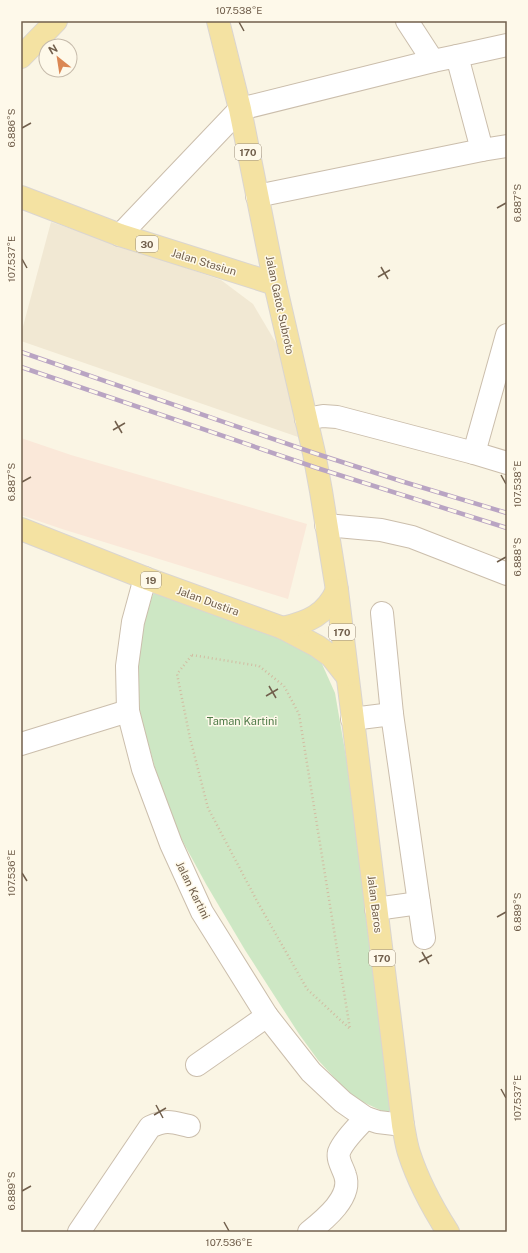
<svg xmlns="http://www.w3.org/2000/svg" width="528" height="1253" viewBox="0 0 528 1253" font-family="'Public Sans',sans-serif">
  <rect width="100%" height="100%" fill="#faf5e4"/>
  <path fill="#f1e8d3" d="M51 222 221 280 253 304 282 353 301 438 21 341V334Z"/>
  <path fill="#fae8d9" d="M21 438 71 455 307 524 288 599 62 529 21 515Z"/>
  <path fill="#cde7c4" d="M154 592 274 629 318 655 335 693 354 803 393 1116 352 1097 318 1060 299 1034 245 950 206 884 177 831 155 768 136 699 134 658 144 620Z"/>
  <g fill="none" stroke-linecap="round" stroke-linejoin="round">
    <g stroke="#cbbeac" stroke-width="24">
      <g id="minor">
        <path d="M407 21 433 61"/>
        <path d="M457 56 507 45"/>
        <path d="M257 196 482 150"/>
        <path d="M120 235 240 109 433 61 457 56 482 150 507 146"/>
        <path d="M306 419 323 416 337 417 474 453 507 463"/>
        <path d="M474 453 507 335"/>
        <path d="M326 525 381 530 412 537 507 574"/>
        <path d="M145 578 133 622 127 666 128 711 143 769 171 844 202 912 267 1016 311 1072 343 1102 366 1118 378 1122 403 1125"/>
        <path d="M382 613 392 714"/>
        <path d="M352 719 392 714 424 938"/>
        <path d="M21 744 128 711"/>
        <path d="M376 909 419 903"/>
        <path d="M197 1065 267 1016"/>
        <path d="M79 1232 150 1127C167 1119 172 1122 189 1126"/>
        <path d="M309 1232C324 1220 353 1197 345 1175 343 1168 337 1160 339 1152 343 1141 358 1126 366 1118"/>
      </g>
    </g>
    <g stroke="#dad5d0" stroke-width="24">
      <g id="major">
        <path d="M218 21 240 109 275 284 314 453 321 491 337 590 403 1125C405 1135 406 1144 409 1153 418 1181 432 1207 448 1232"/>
        <path d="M21 57 56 21"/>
        <path d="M21 197 120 235 275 284"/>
        <path d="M21 529 145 578 283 628 317 646 331 656 346 675"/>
        <path d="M283 628C308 622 326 615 337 590"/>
      </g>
    </g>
    <path stroke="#d2bca2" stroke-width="2.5" stroke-dasharray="1 3" stroke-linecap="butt" d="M192 655 259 666 284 686 299 714 350 1029 307 989 257 901 208 808 190 738 177 674Z"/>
    <use href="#minor" stroke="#fff" stroke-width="22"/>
    <use href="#major" stroke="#f4e2a2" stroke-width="22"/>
    <g stroke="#b9a4c3" stroke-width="4.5">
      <g id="rail">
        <path d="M21 352 314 453 404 482 507 513"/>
        <path d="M21 367 317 468 507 528"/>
      </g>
    </g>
    <use href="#rail" stroke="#fef9ea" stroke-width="3" stroke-dasharray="9" stroke-linecap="butt"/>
  </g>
  <path fill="none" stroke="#715f4c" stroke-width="1.5" d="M239 22 244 31M22 128 31 123M497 208 506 203M22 259 27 268M381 267 388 279M378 277 390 270M115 421 122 433M113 430 125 423M501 475 506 484M22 482 31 477M497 562 506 557M269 686 276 698M266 696 278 689M22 873 27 881M497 917 506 912M422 952 429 964M419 962 432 955M501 1089 506 1098M156 1105 163 1118M154 1115 166 1108M22 1191 31 1186M224 1222 229 1231"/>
  <g text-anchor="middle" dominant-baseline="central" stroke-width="3" stroke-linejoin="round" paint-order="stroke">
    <g fill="#fef9ea" stroke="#9b8d7b" stroke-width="1">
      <rect x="235" y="144" width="26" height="16" rx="3"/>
      <rect x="136" y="236" width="22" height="16" rx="3"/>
      <rect x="141" y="572" width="20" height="16" rx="3"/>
      <rect x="329" y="624" width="26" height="16" rx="3"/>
      <rect x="369" y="950" width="26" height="16" rx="3"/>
    </g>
    <g font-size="10" font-weight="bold" fill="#715f4c">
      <text x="248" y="152">170</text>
      <text x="147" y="244">30</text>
      <text x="151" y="580">19</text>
      <text x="342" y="632">170</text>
      <text x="382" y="958">170</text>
    </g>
    <g font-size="11" fill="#715f4c" stroke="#fef9ea">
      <text transform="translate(204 262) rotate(17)">Jalan Stasiun</text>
      <text transform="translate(280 305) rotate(78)">Jalan Gatot Subroto</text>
      <text transform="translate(208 601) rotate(20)">Jalan Dustira</text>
      <text transform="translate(193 890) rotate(64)">Jalan Kartini</text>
      <text transform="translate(375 904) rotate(83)">Jalan Baros</text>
    </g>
    <g font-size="11" fill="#4f7b48" stroke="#fef9ea">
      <text x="242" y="721">Taman Kartini</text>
    </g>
  </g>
  <rect width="528" height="1253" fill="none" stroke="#fef9ea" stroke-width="44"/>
  <g transform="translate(58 58) rotate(330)"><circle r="19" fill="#fef9ea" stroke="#c6bbab"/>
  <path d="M0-3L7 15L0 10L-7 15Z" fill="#db8753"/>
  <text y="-6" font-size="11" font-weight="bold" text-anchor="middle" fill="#715f4c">N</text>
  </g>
  <rect x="22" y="22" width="484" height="1209" fill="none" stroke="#715f4c" stroke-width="1.5"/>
  <g font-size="10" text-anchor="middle" fill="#715f4c">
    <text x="239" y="14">107.538°E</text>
    <text transform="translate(11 128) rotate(-90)" y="4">6.886°S</text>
    <text transform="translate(517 203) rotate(-90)" y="4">6.887°S</text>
    <text transform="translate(11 259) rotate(-90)" y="4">107.537°E</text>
    <text transform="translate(11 482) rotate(-90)" y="4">6.887°S</text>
    <text transform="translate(517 484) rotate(-90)" y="4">107.538°E</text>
    <text transform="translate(517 557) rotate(-90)" y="4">6.888°S</text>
    <text transform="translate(11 873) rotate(-90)" y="4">107.536°E</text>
    <text transform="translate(517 912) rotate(-90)" y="4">6.889°S</text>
    <text transform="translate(517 1098) rotate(-90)" y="4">107.537°E</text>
    <text transform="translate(11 1191) rotate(-90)" y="4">6.889°S</text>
    <text x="229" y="1246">107.536°E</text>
  </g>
</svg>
